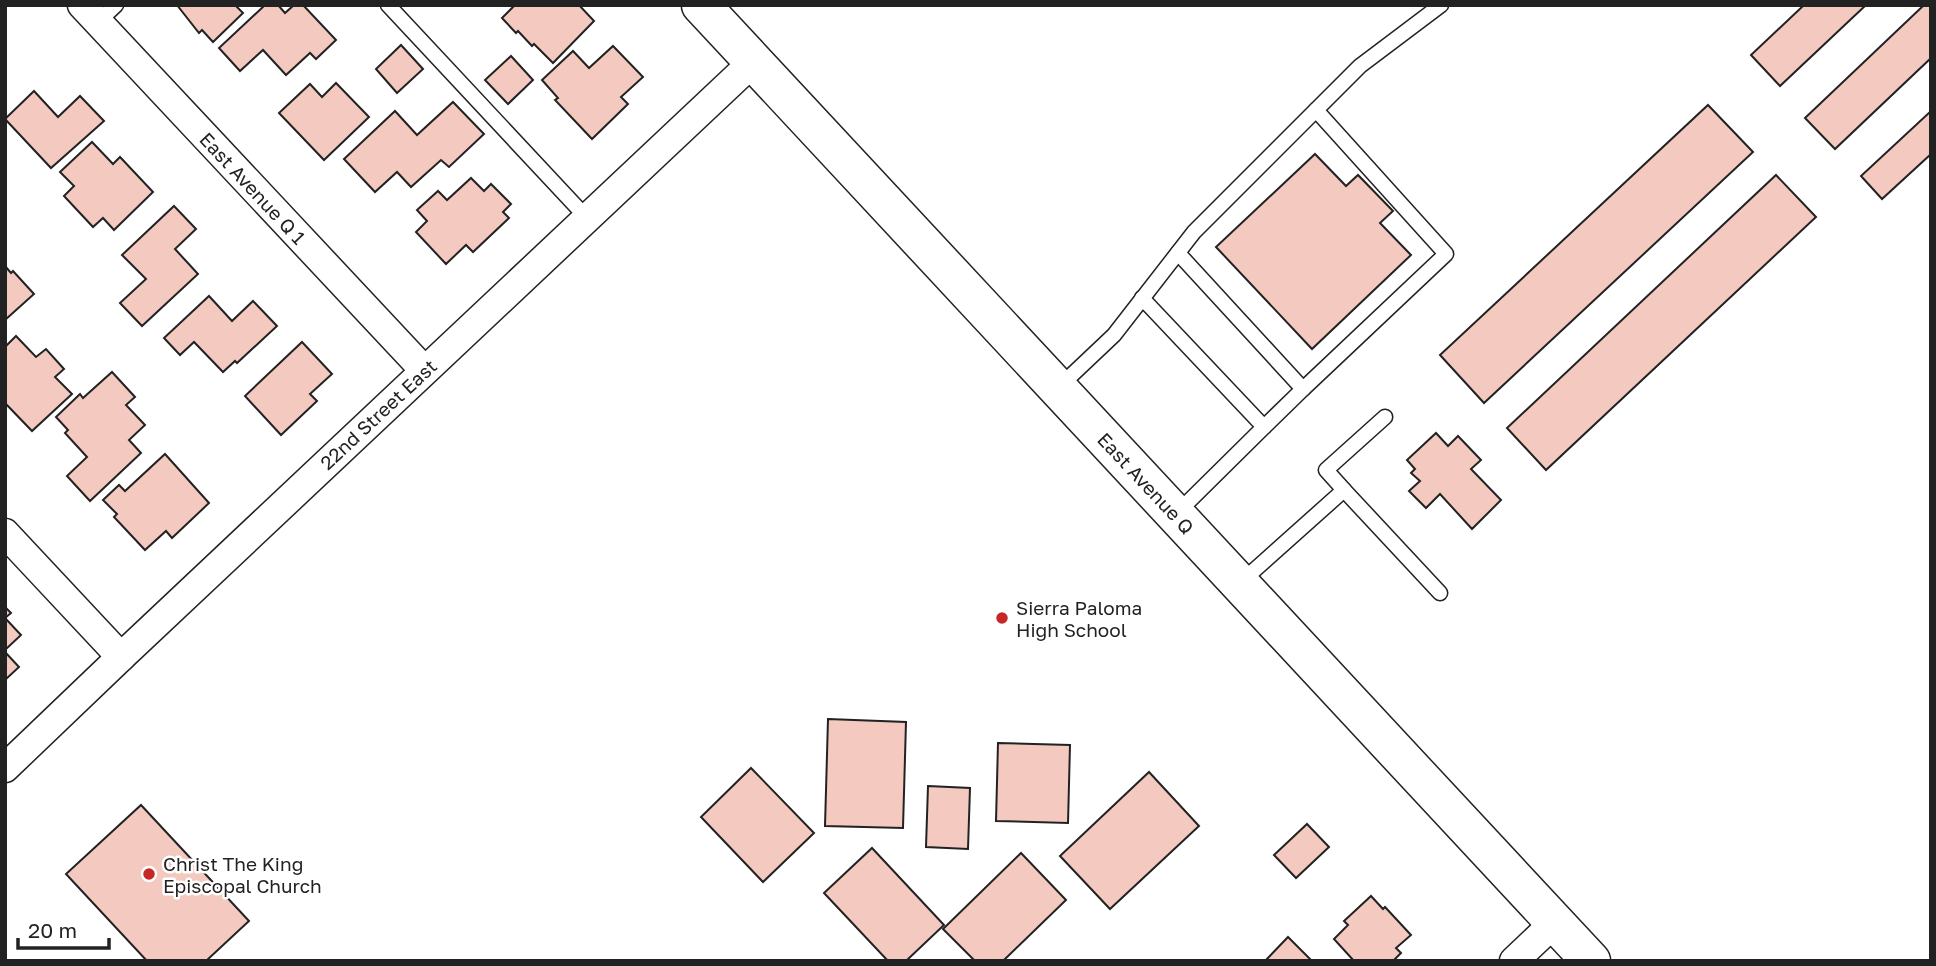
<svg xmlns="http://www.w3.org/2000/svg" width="1936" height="966" viewBox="0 0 1936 966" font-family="'Golos Text',sans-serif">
  <rect width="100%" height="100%" fill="#fff"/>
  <g fill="#f3c9c0" stroke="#222" stroke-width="2">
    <path d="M177 5H235L243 13 213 42 202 30 199 33Z"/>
    <path d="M265 5H278L285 13 294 5H303L336 40 316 59 310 53 286 75 263 50 240 71 219 48Z"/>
    <path d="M515 5H579L594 21 553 63 534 44 532 46 518 31 516 33 502 18Z"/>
    <path d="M1804 5H1866L1780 86 1751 55Z"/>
    <path d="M1924 5H1931V58L1835 149 1805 118Z"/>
    <path d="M401 45 423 69 397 93 376 69Z"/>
    <path d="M613 46 643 77 621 97 628 104 592 139 555 100 558 98 542 80 573 51 589 68Z"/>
    <path d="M511 56 533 80 508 104 485 80Z"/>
    <path d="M336 83 369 117 324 160 279 113 310 84 322 97Z"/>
    <path d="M34 91 58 117 80 96 104 121 51 168 5 119Z"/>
    <path d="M453 102 484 134 449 167 441 160 411 187 397 172 375 192 344 159 395 111 417 135Z"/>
    <path d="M1708 105 1753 152 1484 403 1440 355Z"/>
    <path d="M1931 111V154L1882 199 1861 176Z"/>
    <path d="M92 142 113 164 120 157 153 192 114 230 103 218 93 227 64 196 74 186 60 172Z"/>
    <path d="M1315 154 1346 186 1358 175 1393 211 1380 223 1411 255 1312 349 1216 247Z"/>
    <path d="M1776 175 1816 217 1546 470 1507 428Z"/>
    <path d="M471 178 484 191 491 184 511 204 503 212 509 218 473 252 466 245 446 264 416 232 427 221 417 210 438 191 447 200Z"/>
    <path d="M174 206 196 229 175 249 198 274 142 326 120 303 146 279 122 255Z"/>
    <path d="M5 266 11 273 13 271 34 294 5 320Z"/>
    <path d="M209 296 232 321 253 301 277 326 237 363 235 361 223 372 194 342 180 355 164 338Z"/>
    <path d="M16 336 36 357 46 349 64 369 55 377 72 394 32 431 5 403V347Z"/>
    <path d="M302 342 332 374 310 394 317 401 281 435 245 396Z"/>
    <path d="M112 372 135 397 126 405 145 425 129 440 141 453 90 501 67 476 87 457 65 433 68 430 56 417 80 394 83 398Z"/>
    <path d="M1436 433 1448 446 1458 436 1481 460 1471 469 1501 500 1472 529 1440 494 1426 508 1409 491 1420 481 1411 473 1415 469 1407 460Z"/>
    <path d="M165 454 209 503 172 538 166 531 145 550 114 517 117 514 103 500 119 485 125 491Z"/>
    <path d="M5 607 11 613 5 618 21 635 5 650Z"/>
    <path d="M5 652 19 667 5 680Z"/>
    <path d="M828 719 906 722 903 828 825 826Z"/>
    <path d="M998 743 1070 745 1068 823 996 821Z"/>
    <path d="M751 768 814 833 763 882 701 817Z"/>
    <path d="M1149 772 1199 826 1110 909 1060 856Z"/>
    <path d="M928 786 970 788 968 849 926 847Z"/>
    <path d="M141 805 249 921 206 961H147L66 874Z"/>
    <path d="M1307 824 1329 847 1296 878 1274 855Z"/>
    <path d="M872 848 944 925 906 961H888L824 893Z"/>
    <path d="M1021 853 1066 900 1003 961H975L943 929Z"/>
    <path d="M1371 896 1383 909 1385 907 1411 935 1396 948 1401 953 1393 961H1354L1334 939 1348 925 1344 921Z"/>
    <path d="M1288 937 1312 961H1265Z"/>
  </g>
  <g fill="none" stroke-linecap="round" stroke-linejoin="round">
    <g stroke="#222" stroke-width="17">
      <g id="service">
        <path d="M388 5 587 218"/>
        <path d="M98 22 116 5"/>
        <path d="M1178 253 1303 389 1264 427"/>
        <path d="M1142 298 1264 427 1177 513"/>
        <path d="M1058 388 1114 335 1194 232 1360 66 1441 5"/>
        <path d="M1303 389 1446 254 1316 110"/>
        <path d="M1344 490 1440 593"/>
        <path d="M1240 583 1344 490 1326 470 1385 417"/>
      </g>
    </g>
    <g stroke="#222" stroke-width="31">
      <g id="minor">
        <path d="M82 5 424 370"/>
        <path d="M5 533 121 657"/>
        <path d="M5 768 121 657 753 62"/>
        <path d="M1514 961 1555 922"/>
      </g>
    </g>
    <g stroke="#222" stroke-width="41">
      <path id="secondary" d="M701 5 1591 961"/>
    </g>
    <use href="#service" stroke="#fff" stroke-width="14"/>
    <use href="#minor" stroke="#fff" stroke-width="28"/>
    <use href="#secondary" stroke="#fff" stroke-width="38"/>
  </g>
  <g fill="#c62828" stroke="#fff" stroke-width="2.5">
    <circle cx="1002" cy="618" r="7"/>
    <circle cx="149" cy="874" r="7"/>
  </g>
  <g text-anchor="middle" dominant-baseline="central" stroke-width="5" stroke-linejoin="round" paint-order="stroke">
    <g font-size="19" fill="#222" stroke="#fff">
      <text transform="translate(253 188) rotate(47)">East Avenue Q 1</text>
      <text transform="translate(378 414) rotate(-43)">22nd Street East</text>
      <text transform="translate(1146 483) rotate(47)">East Avenue Q</text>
    </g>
    <g font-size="19" fill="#222" stroke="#fff" text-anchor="start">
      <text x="1016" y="607">Sierra Paloma<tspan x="1016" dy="22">High School</tspan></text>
      <text x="163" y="863">Christ The King<tspan x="163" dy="22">Episcopal Church</tspan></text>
    </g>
  </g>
  <rect width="1936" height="966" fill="none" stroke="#222222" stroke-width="14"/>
  <path d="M18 938v10h91v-10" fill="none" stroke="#222222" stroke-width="3.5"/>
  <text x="28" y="938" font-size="21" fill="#222222" stroke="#ffffff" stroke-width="5" paint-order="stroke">20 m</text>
</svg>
